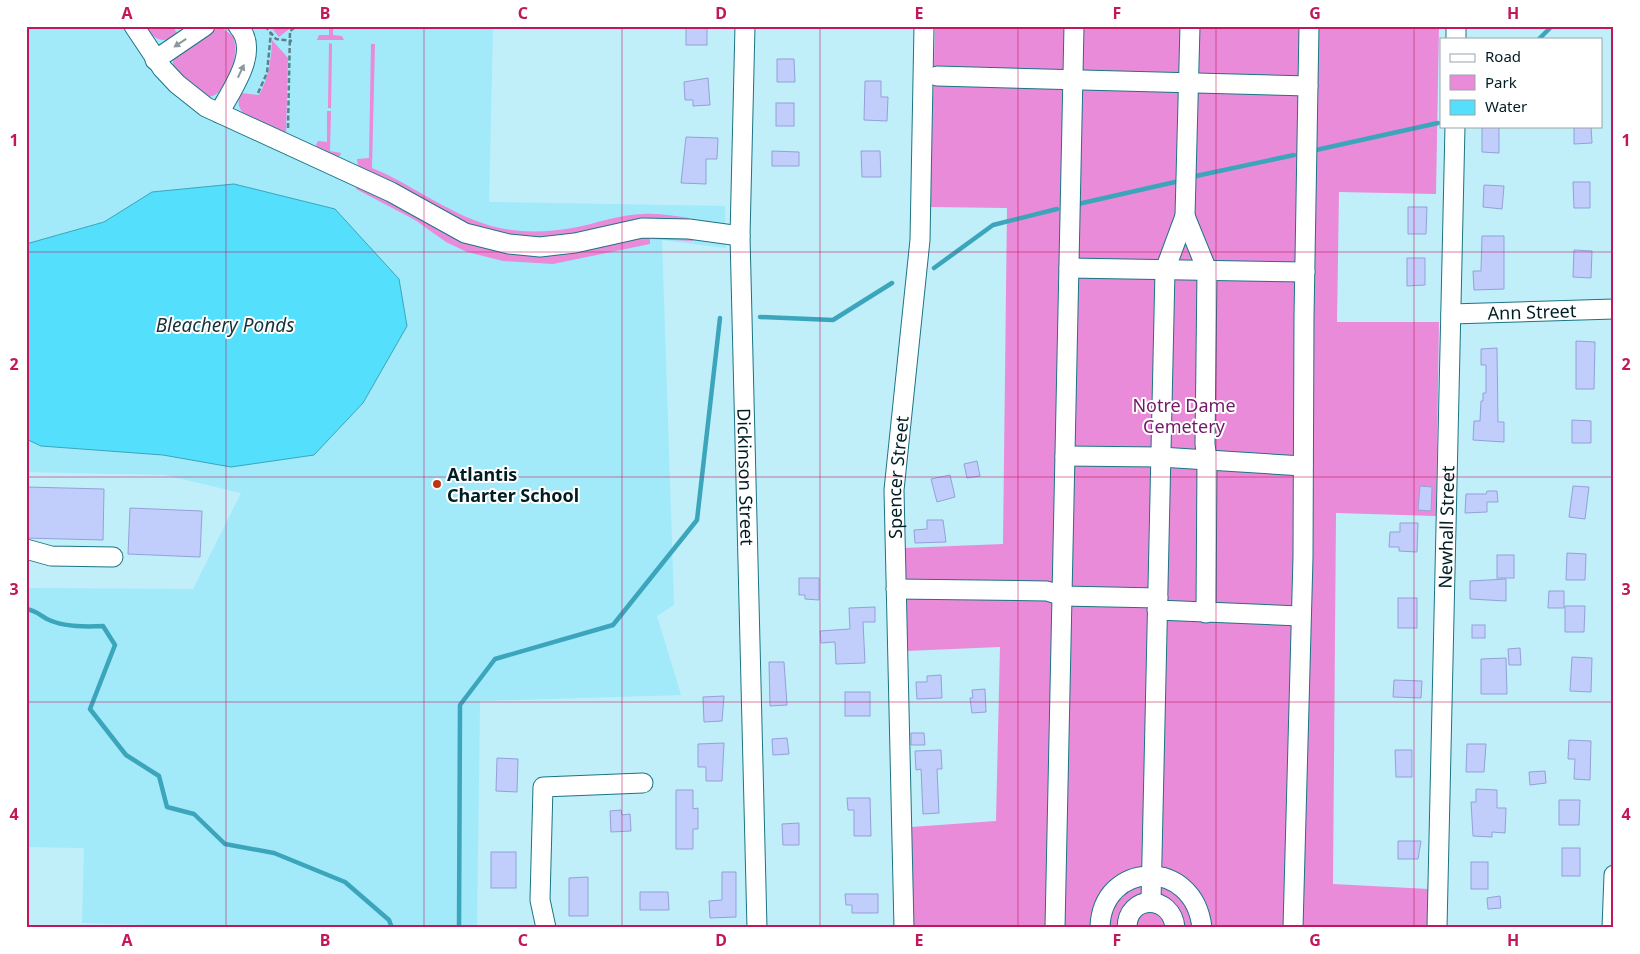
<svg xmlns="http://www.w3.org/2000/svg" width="1640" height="954" viewBox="0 0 1640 954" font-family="'Noto Sans',sans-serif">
  <rect width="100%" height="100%" fill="#c0eef9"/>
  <path fill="#a2e9fa" d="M26 26H493L489 202 725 206 726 248 662 240 674 605 657 616 681 695 480 701 477 928H142V925L82 923 84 848 26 847V588L193 589 241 493 165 475 26 472Z"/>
  <g fill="#e98bd8">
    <path d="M145 26H172L178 34C163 45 154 40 145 26Z"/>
    <path d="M270 26H293L279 37Z"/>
    <path d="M329 26H333V35L342 36 344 40H317L319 35H329Z"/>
    <path d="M935 26H1439L1436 194 1339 192 1337 322H1439L1436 516 1336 513 1333 884 1429 889 1428 928H914L911 827 996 821 1000 647 906 651 904 548 1003 544 1007 208 930 207Z"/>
    <path d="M213 29H223L233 36C240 53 229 94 209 97L202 95 172 67 174 57Z"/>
    <path d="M272 40 288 58 286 136C270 128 226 116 242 93L259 95C269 77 271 61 272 40Z"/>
    <path d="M329 43 332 44 331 108H328Z"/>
    <path d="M371 44H375L372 168C416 186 453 218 500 228 523 233 549 232 572 228 596 224 619 214 644 214 659 213 674 216 689 218V221L531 238 496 234 455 219 358 168 357 159 369 158Z"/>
    <path d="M327 111H331L330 151 341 153 340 156 335 158 319 150 316 145 318 141 327 142Z"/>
    <path d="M358 184 482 247 641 234 693 236V241L650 239V244L553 264 503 261 467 252 446 242 415 220 356 189Z"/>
  </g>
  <path fill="#54dffc" stroke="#3ba5bb" d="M234 184 335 209 399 279 407 326 363 403 314 455 231 467 163 455 41 446 26 439V244L104 222 152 192Z"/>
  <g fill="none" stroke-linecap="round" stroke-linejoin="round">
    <g stroke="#3ba5bb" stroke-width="4.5">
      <path d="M1539 39 1552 26"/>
      <path d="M1316 150 1438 123"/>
      <path d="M1196 176 1294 155"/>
      <path d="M1078 204 1175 182"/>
      <path d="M934 268 993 225 1057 209"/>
      <path d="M760 317 833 320 892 283"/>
      <path d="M26 609C35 610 40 615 47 619 63 627 86 627 103 626L115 645 90 709 126 755 159 776 167 807 194 814 225 844 274 853 345 882 389 920 392 928"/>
      <path d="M459 928 460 705 495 659 613 625 697 520 720 318"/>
    </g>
  </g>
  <g fill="#c1cdfb" stroke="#94a1d9">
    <rect x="686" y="26" width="21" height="19"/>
    <path d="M777 59H794L795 82H777Z"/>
    <path d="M708 78 710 105 693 106V100H685L684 82Z"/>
    <path d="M865 81H881V97H888L887 121 864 120Z"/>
    <rect x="776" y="103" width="18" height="23"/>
    <path d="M1574 126H1591L1592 143 1574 144Z"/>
    <path d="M1482 127H1499V153L1482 152Z"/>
    <path d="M686 137 718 138 717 159H706V184L681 183Z"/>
    <path d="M772 151 799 152V166H772Z"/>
    <path d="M861 151H880L881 177H862Z"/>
    <path d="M1573 182H1590V208H1574Z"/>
    <path d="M1484 185 1504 186 1502 209 1483 207Z"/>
    <path d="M1408 207H1427L1426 234H1408Z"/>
    <path d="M1482 236H1504V289L1474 290 1473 271H1481Z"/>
    <path d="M1574 250 1592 251 1591 278 1573 277Z"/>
    <path d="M1407 258H1425V285L1407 286Z"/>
    <path d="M1576 341 1595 342 1594 389H1576Z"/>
    <path d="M1497 348 1498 422H1504V442L1473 440 1474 421H1480L1481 401H1483V393H1486V365H1481V349Z"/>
    <path d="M1572 420 1591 421V443H1572Z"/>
    <path d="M977 461 980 476 967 478 964 464Z"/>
    <path d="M950 475 955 497 937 502 931 479Z"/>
    <path d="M1420 486 1432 487 1431 511 1418 510Z"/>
    <path d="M1573 486 1589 487 1585 519 1569 517Z"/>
    <path d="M26 487 104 489 103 540 26 538Z"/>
    <path d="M1487 491H1497L1498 502H1487V512L1465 513 1466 494H1486Z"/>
    <path d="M130 508 202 511 200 557 128 554Z"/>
    <path d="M927 520H943L946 542 915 543 914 530 927 529Z"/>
    <path d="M1400 523H1418L1417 552 1399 551V547H1389L1390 532H1400Z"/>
    <path d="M1567 553 1586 554 1585 580H1566Z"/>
    <rect x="1497" y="555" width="17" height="23"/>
    <path d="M799 578H819V600L805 599V595H799Z"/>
    <path d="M1506 579V601L1470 599V581Z"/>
    <path d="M1549 591H1564V608H1548Z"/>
    <rect x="1398" y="598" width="19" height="30"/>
    <path d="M1565 606H1585L1584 632H1565Z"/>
    <path d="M875 607V622H863L865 663 836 664 835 642 821 643 820 631 850 629 849 608Z"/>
    <rect x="1472" y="625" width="13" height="13"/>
    <path d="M1520 648 1521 665H1509L1508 649Z"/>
    <path d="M1572 657 1592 658 1591 692 1570 691Z"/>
    <path d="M1506 658 1507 694H1481V659Z"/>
    <path d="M769 662H784L787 705 770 706Z"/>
    <path d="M941 675 942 698 917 699 916 682H927V676Z"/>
    <path d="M1394 680 1422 681 1421 698 1393 697Z"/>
    <path d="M985 689 986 712 972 713 970 698H973L972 690Z"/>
    <rect x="845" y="692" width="25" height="24"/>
    <path d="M724 696 722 721 704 722 703 697Z"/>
    <path d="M911 733H924L925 745H911Z"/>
    <path d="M787 738 789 754 773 755 772 739Z"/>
    <path d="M1569 740 1591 741 1590 780 1574 779 1575 759H1568Z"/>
    <path d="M724 743 722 781H706V767H698V744Z"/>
    <path d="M1467 744H1486L1484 772H1466Z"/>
    <path d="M941 750 942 769H937L939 813 923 814 921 769 916 770 915 751Z"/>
    <path d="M1395 750H1412V777H1396Z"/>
    <path d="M497 758 518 759 517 792 496 791Z"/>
    <path d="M1545 771 1546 783 1530 785 1529 772Z"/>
    <path d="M1476 789 1497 790V808H1506L1505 833 1492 832V837L1473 836 1471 802H1476Z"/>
    <path d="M676 790H693V809L698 808V829H693V849H676Z"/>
    <path d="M847 798H870L871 836H854V810H848Z"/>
    <path d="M1559 800H1580L1579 825H1559Z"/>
    <path d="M621 810 622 815 630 814 631 831 611 832 610 811Z"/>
    <path d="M799 823V845H783L782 824Z"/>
    <path d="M1398 841H1421L1418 859H1398Z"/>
    <rect x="1562" y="848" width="18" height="28"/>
    <rect x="491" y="852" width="25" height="36"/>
    <rect x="1471" y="862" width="17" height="27"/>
    <path d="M722 872H736V917L710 918 709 901 722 900Z"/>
    <path d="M588 877V916H569V878Z"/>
    <path d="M640 892H668L669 910H640Z"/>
    <path d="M845 894H878V913H852V905H846Z"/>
    <path d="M1500 896 1501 908 1488 909 1487 898Z"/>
  </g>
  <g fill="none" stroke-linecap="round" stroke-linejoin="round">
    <g stroke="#1c7485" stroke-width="21">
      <g id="minor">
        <path d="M134 26 162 68 177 84 206 107 391 192 465 233 509 244 540 247 575 243 642 228 689 229 740 236"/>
        <path id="s1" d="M745 26 740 236 757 928"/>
        <path d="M1456 39V26"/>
        <path d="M155 60 205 26"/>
        <path d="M937 76 1308 86"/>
        <path d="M219 113C232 89 261 51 238 26"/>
        <path d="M1185 216 1207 270 1205 444 1207 460 1206 613"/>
        <path d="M1069 268 1305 272"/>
        <path id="s2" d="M1451 314 1614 309"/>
        <path d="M1065 456 1160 457 1303 466"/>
        <path d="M26 549 51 556 113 557"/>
        <path d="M896 589 1047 591 1063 596 1158 598"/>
        <path d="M1157 610 1300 616"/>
        <path d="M1151 902 1165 270 1185 216 1190 26"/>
        <path d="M546 928 540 900 543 787 643 783"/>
        <path id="s3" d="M904 928 894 490 920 240 924 26"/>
        <path d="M1055 928 1074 26"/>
        <path d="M1100 928C1101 861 1194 856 1202 928"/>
        <path d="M1127 928C1127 894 1172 894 1175 928"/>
        <path d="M1293 928 1303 557 1304 317 1309 26"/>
        <path id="s4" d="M1437 928 1455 126"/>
        <path d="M1612 928 1614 875"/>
      </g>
    </g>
    <g stroke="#5c818a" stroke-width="2.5" stroke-dasharray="5 2.5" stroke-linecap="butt">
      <path d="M265 26 276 39 292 41"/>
      <path d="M258 93 267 73 271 32"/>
      <path d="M288 128 290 31 297 26"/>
    </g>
    <use href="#minor" stroke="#fff" stroke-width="19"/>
  </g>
  <defs><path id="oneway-solid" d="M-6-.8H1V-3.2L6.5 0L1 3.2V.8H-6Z" transform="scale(1.25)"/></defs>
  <g fill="#8c999c">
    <use href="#oneway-solid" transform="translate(180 43) rotate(146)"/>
    <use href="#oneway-solid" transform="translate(241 71) rotate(-65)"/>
  </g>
  <path fill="none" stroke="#c2185b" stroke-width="1" stroke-opacity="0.55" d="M226 26V928M424 26V928M622 26V928M820 26V928M1018 26V928M1216 26V928M1414 26V928M26 252H1614M26 477H1614M26 702H1614"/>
  <circle fill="#bf3513" stroke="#fff" stroke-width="2" cx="437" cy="484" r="5"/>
  <g text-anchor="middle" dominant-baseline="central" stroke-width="4" stroke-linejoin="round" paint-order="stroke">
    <g font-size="18" fill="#001d24" stroke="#fff">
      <text stroke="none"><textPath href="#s2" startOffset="81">Ann Street</textPath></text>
      <text stroke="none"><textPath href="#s1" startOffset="451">Dickinson Street</textPath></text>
      <text stroke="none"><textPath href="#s3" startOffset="451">Spencer Street</textPath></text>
      <text stroke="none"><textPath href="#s4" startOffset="401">Newhall Street</textPath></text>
    </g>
    <g font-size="18" fill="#711a66" stroke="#fff">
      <text x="1184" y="405">Notre Dame<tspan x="1184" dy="21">Cemetery</tspan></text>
    </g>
    <g font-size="18" font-weight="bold" fill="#001d24" stroke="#fff" text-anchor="start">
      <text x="447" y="474">Atlantis<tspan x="447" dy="21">Charter School</tspan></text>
    </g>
    <g font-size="19" font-style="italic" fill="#153339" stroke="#fff">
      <text x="225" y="325">Bleachery Ponds</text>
    </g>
  </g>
  <rect width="1640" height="954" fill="none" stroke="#ffffff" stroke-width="55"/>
  <rect x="1440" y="38" width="162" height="90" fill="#ffffff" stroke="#99a5a7"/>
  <rect x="1450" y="54" width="25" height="8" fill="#ffffff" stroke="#99a5a7"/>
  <text x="1485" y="62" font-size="15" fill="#001d24">Road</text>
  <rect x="1450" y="75" width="25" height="15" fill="#e98bd8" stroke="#99a5a7"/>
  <text x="1485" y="88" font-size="15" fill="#001d24">Park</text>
  <rect x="1450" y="100" width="25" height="15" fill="#54dffc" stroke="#99a5a7"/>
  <text x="1485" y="112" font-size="15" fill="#001d24">Water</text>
  <rect x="28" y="28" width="1584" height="898" fill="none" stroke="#c2185b" stroke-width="2"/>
  <g font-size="16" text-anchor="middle" font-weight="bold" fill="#c2185b">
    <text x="127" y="19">A</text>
    <text x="325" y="19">B</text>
    <text x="523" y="19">C</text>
    <text x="721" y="19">D</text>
    <text x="919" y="19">E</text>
    <text x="1117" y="19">F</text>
    <text x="1315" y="19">G</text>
    <text x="1513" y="19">H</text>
    <text x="14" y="146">1</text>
    <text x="1626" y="146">1</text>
    <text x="14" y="370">2</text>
    <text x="1626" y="370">2</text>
    <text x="14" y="595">3</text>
    <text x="1626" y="595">3</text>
    <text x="14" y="820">4</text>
    <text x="1626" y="820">4</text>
    <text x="127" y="946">A</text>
    <text x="325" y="946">B</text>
    <text x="523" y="946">C</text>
    <text x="721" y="946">D</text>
    <text x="919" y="946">E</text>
    <text x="1117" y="946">F</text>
    <text x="1315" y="946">G</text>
    <text x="1513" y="946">H</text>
  </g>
</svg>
